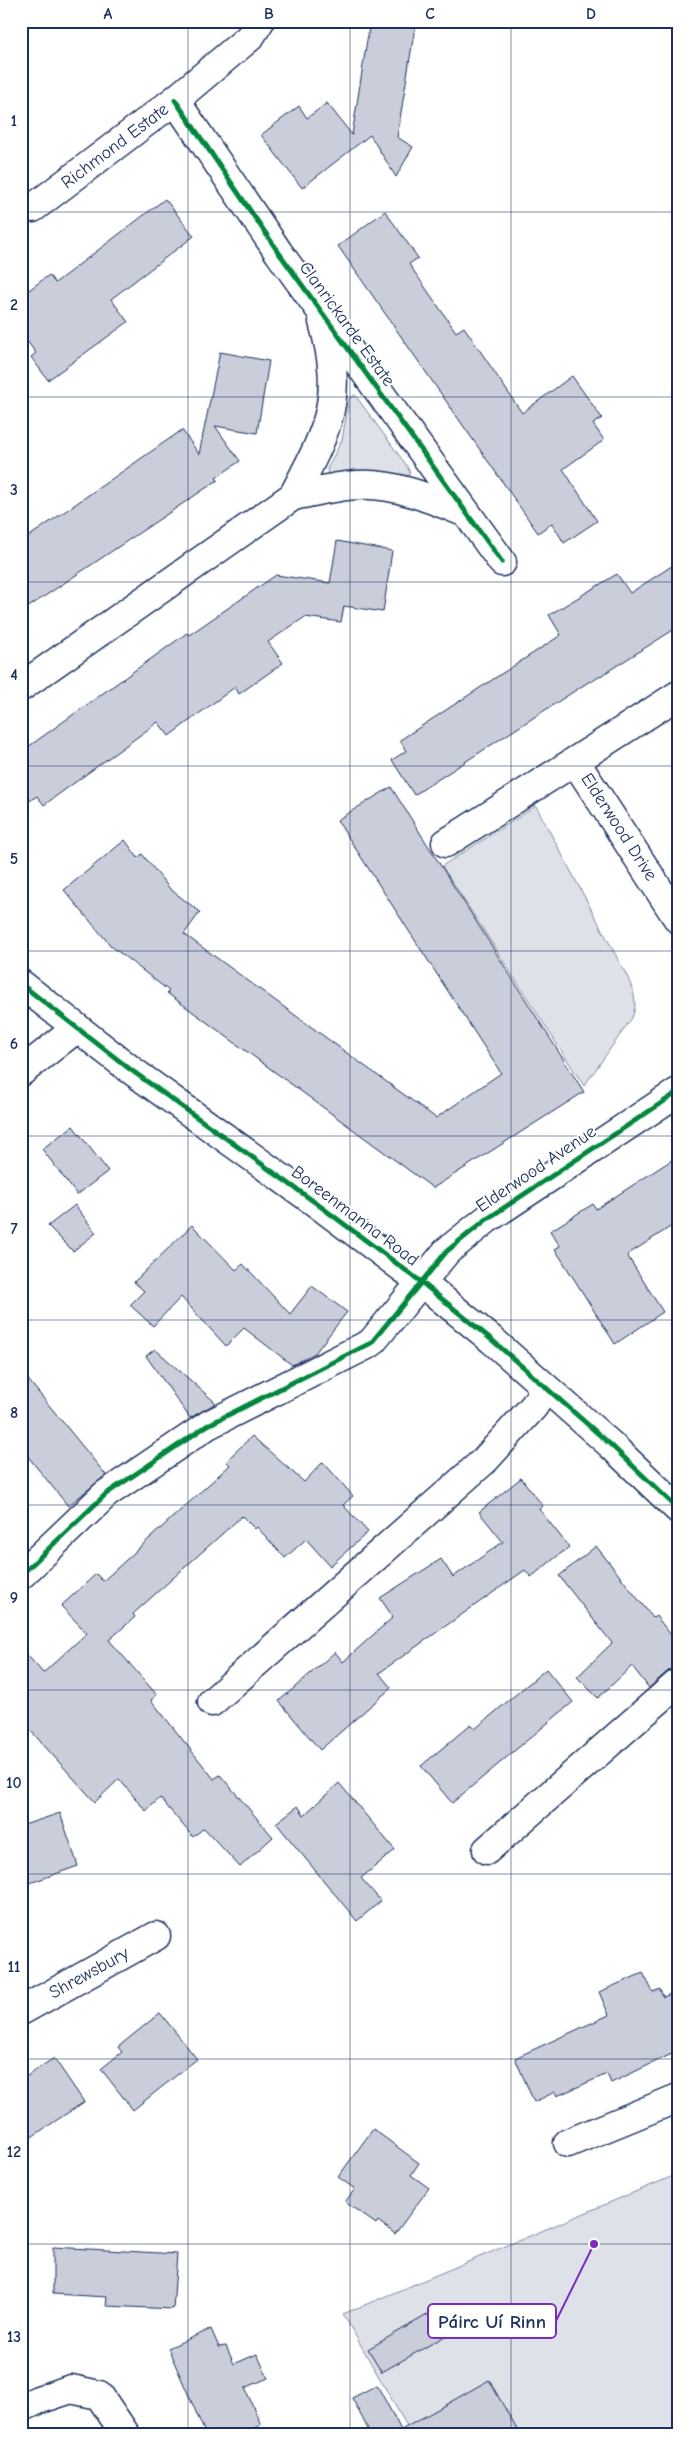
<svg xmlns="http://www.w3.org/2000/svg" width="699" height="2456" viewBox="0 0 699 2456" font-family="'Comic Neue',sans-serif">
  <rect width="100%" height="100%" fill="#fff"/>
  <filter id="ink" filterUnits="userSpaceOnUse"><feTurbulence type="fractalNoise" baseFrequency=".02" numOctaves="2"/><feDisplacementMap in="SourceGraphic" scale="10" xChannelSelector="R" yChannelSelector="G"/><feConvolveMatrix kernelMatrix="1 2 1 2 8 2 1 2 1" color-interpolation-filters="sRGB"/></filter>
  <g filter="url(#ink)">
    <g fill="#dee1e7" stroke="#7c88a2">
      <path d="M355 395 407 466 410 473 406 478C390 477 376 469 359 471 348 471 337 478 328 474L327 469 342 440 349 399Z"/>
      <path d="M536 806 628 978C634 993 638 1003 632 1018L584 1086 442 866Z"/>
      <path d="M678 2174V2435H412L343 2314Z"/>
    </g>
    <g fill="#caceda" stroke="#1b2f5e">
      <path d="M370 21H416L397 137 413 147 396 177 370 135 302 188 261 135 299 106 307 118 327 103 352 135Z"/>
      <path d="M165 199 194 236 111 299 128 322 48 380 31 357 36 353 21 333V296L49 275 55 283Z"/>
      <path d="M385 211 418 258 409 264 456 332 464 327 522 413 572 376 602 418 593 424 604 440 563 469 597 521 564 543 552 523 538 533 338 246Z"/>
      <path d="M220 352 269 361 257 433 215 426 240 461 216 478 218 480 21 612V542L182 430 199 454Z"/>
      <path d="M337 541 392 551 383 612 344 606 341 622 305 617 268 642 283 663 239 694 235 687 169 736 158 722 44 805 37 796 21 807V752L187 633 189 635 276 575 330 583Z"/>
      <path d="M678 562V627L591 682 590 681 414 795 392 760 406 751 400 740 561 635 549 615 617 574 630 593Z"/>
      <path d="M391 787 584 1092 433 1188 167 993 169 991 111 946 64 890 125 840 138 858 142 854 170 889 200 912 184 934 436 1118 501 1073 337 820Z"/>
      <path d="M73 1126 108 1171 77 1195 42 1149Z"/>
      <path d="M678 1156V1222L627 1255 663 1312 615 1344 555 1249 560 1246 550 1231 593 1204 596 1209Z"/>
      <path d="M75 1205 96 1233 73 1251 48 1226Z"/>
      <path d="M192 1225 236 1270 243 1264 290 1314 312 1286 347 1312 315 1353 292 1365 244 1328 226 1346 181 1297 153 1326 130 1305 144 1291 134 1282Z"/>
      <path d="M155 1349 216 1403 190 1418 146 1356Z"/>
      <path d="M21 1371 106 1475 68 1506 21 1448Z"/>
      <path d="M252 1436 304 1482 323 1462 353 1496 343 1505 368 1532 330 1566 306 1539 285 1558 257 1527 255 1529 242 1516 133 1614 135 1617 109 1640 157 1695 151 1700 214 1779 220 1775 273 1837 240 1867 204 1828 193 1837 160 1798 146 1811 119 1779 95 1802 21 1720V1648L43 1673 87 1633 61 1606 96 1574 103 1581 230 1465 226 1461Z"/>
      <path d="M521 1478 543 1506 539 1509 569 1547 531 1577 525 1570 379 1673 391 1688 320 1750 279 1701 335 1652 343 1662 393 1617 380 1598 441 1559 453 1577 503 1542 479 1512Z"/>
      <path d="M596 1546 653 1618 656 1616 678 1644V1668L668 1671 649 1688 632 1666 598 1698 577 1677 612 1643 559 1576Z"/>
      <path d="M546 1669 573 1702 452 1803 421 1766 471 1724 475 1729Z"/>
      <path d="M339 1783 395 1850 361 1878 381 1901 357 1921 276 1823 298 1806 304 1815Z"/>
      <path d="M60 1813 78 1866 27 1884 21 1865V1826Z"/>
      <path d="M643 1973 653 1992 660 1989 663 1997 678 1991V2051L611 2083 607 2074 557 2096 555 2092 534 2102 515 2058 609 2015 599 1992Z"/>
      <path d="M160 2013 197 2059 133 2110 101 2069 122 2052 118 2047Z"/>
      <path d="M54 2058 84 2102 21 2144V2080Z"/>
      <path d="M373 2129 419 2163 411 2175 429 2188 395 2234 378 2221 376 2224 345 2202 355 2189 338 2177Z"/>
      <path d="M53 2247 177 2254 173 2309 106 2306 107 2297 53 2294Z"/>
      <path d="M434 2311 447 2335 382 2372 368 2349Z"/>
      <path d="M211 2329 219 2347 226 2346 234 2364 257 2354 268 2378 245 2388 261 2425 239 2435H206L168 2348Z"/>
      <path d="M489 2380 520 2435H371L352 2398 377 2385 401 2430Z"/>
    </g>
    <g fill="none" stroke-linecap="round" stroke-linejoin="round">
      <g stroke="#1b2f5e" stroke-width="31">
        <g id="minor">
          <path d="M175 100 279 253 502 562"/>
          <path d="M33 208 175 100 250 37 260 21"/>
          <path d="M293 496C328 429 345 399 323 322"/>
          <path d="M21 687 293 496C314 492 336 486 358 485 395 483 432 499 466 513"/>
          <path d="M678 695 575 761 678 919"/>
          <path d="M446 843 575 761"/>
          <path d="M21 1072 77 1028"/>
          <path d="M21 1575 106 1494 208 1425 371 1343 447 1251 487 1219 678 1092"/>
          <path d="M212 1702 485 1460 534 1406 545 1388"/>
          <path d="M487 1850 678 1683"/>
          <path d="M21 2011 156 1936"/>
          <path d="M568 2143 678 2098"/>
          <path d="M21 2408 38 2400 71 2389 99 2395 126 2435"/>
        </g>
      </g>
      <g stroke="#1b2f5e" stroke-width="31">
        <path id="major" d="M21 984 131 1070 316 1203 420 1281 492 1340 611 1445 678 1509"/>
      </g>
      <use href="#minor" stroke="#fff" stroke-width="28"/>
      <use href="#major" stroke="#fff" stroke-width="28"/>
      <g stroke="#fff" stroke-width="8">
        <g id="cycleway">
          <path d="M175 100 279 253 502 562"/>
          <path d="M21 984 131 1070 316 1203 420 1281 492 1340 611 1445 678 1509"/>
          <path d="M21 1575 106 1494 208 1425 371 1343 447 1251 487 1219 678 1092"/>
        </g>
      </g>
      <use href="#cycleway" stroke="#00873e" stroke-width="5"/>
    </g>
  </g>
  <path fill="none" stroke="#1b2f5e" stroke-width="1" stroke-opacity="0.55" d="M188 21V2435M350 21V2435M511 21V2435M21 212H678M21 397H678M21 582H678M21 766H678M21 951H678M21 1136H678M21 1320H678M21 1505H678M21 1690H678M21 1874H678M21 2059H678M21 2244H678"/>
  <g text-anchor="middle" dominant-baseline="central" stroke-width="4" stroke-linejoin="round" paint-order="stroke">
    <g font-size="18" fill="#1b2f5e" stroke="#fff">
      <text transform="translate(115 146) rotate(-37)">Richmond Estate</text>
      <text transform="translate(347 324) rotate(54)">Clanrickarde Estate</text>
      <text transform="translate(619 827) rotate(57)">Elderwood Drive</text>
      <text transform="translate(536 1169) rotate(-34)">Elderwood Avenue</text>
      <text transform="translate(355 1216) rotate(37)">Boreenmanna Road</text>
      <text transform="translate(89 1973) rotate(-29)">Shrewsbury</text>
    </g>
  </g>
  <path fill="none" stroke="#7b2cbf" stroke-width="2" d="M594 2244L556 2321"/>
  <circle fill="#7b2cbf" stroke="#fff" stroke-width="2" cx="594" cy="2244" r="5"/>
  <rect fill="#fff" stroke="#7b2cbf" stroke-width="2" x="428" y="2304" width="128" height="34" rx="5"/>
  <g font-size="19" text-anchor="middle" font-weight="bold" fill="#1b2f5e">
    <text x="492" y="2328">Páirc Uí Rinn</text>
  </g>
  <rect width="699" height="2456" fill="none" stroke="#fff" stroke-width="55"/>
  <rect x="28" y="28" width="644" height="2400" fill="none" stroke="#1b2f5e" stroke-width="2"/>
  <g font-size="16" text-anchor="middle" font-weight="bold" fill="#1b2f5e">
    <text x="108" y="19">A</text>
    <text x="269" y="19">B</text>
    <text x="430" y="19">C</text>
    <text x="591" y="19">D</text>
    <text x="14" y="126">1</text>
    <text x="14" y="310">2</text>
    <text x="14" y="495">3</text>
    <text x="14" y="680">4</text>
    <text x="14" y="864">5</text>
    <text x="14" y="1049">6</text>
    <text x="14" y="1234">7</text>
    <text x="14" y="1418">8</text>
    <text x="14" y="1603">9</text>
    <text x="14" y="1788">10</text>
    <text x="14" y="1972">11</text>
    <text x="14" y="2157">12</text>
    <text x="14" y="2342">13</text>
  </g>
</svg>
